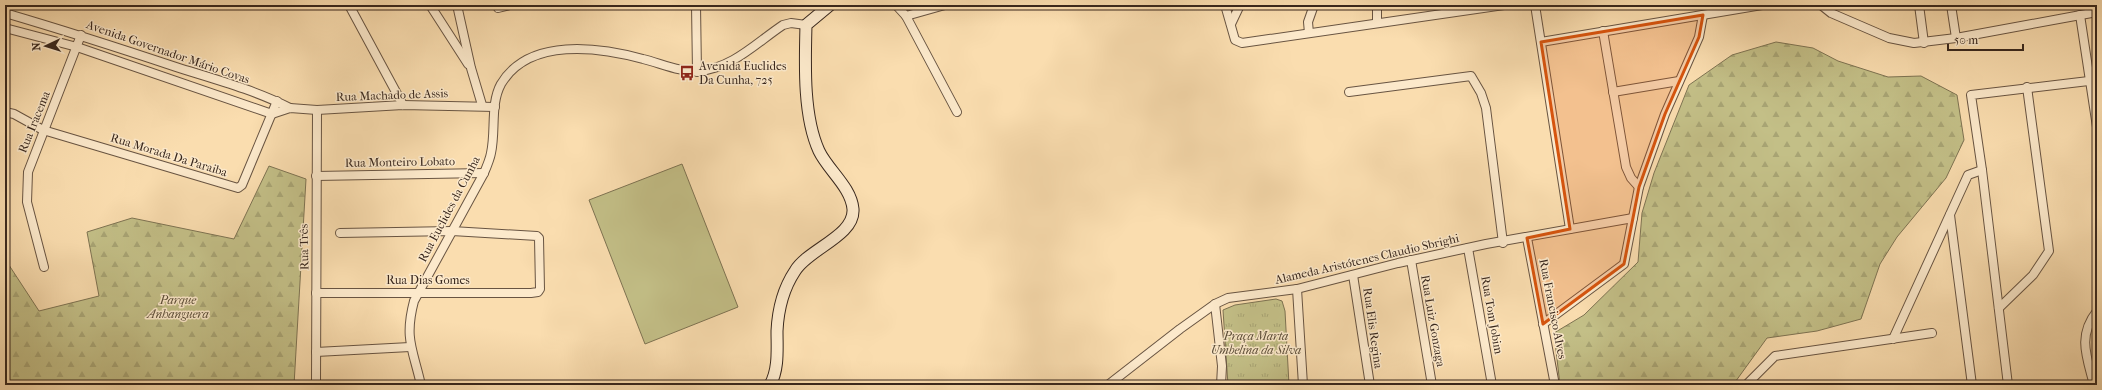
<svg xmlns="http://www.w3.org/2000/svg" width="2102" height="390" viewBox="0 0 2102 390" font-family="'IM FELL French Canon',serif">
  <defs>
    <pattern id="forest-firs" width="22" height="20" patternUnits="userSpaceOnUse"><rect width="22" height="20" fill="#c3bf87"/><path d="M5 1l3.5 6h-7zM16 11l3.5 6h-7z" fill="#a8a474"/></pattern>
    <pattern id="park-tufts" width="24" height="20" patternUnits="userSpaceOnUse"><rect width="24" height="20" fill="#c3bf87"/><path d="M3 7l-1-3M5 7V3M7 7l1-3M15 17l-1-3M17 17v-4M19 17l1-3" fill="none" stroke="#a8a474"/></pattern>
  </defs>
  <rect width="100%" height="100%" fill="#faddaf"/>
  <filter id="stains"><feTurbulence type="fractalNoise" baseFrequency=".005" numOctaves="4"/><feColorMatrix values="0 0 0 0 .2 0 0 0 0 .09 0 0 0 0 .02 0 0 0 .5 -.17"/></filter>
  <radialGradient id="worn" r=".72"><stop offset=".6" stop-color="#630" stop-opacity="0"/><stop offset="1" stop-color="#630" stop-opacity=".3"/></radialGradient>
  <g fill="url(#forest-firs)" stroke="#7e7352">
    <path d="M1776 42 1813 48 1838 61 1888 77 1921 76 1957 95 1964 140 1946 178 1897 237 1880 264 1861 319 1817 331 1767 338 1733 385H1560L1554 333 1584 315 1638 262 1642 213 1654 173 1689 85 1732 55Z"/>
    <path d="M269 166 306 179 294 385H5V259L39 311 99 296 87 232 132 218 234 239Z"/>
  </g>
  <path fill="url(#park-tufts)" stroke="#7e7352" d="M1276 299 1282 301 1285 311 1289 385H1228L1223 310 1235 305Z"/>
  <path fill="#c3bf87" stroke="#7e7352" d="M682 164 738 307 645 344 589 200Z"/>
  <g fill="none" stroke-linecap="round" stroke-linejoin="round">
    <g stroke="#685442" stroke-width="10">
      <g id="minor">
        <path d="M349 5 403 105"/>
        <path d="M430 5 468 64"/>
        <path d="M457 5 471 68 482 105"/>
        <path d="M696 5 697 72"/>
        <path d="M896 5 906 16"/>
        <path d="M945 5 906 16 957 112"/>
        <path d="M1225 5 1235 40 1242 43 1504 5"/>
        <path d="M1535 5 1570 229"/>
        <path d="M1821 5 1831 13 1889 38 1914 43 1956 38 2097 12"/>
        <path d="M1919 5 1924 43"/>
        <path d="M1951 5 1956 38"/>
        <path d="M498 8 510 5"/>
        <path d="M5 13C63 30 119 48 176 67 214 79 255 90 290 108"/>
        <path d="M2080 15 2097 127"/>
        <path d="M1377 22V5"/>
        <path d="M1231 24 1240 5"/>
        <path d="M5 28 77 47 272 114 290 108 317 110 403 105 495 107"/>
        <path d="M1603 31 1626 167 1631 178 1639 187"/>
        <path d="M1309 33 1308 22 1314 5"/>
        <path d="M1541 42 1762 5"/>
        <path d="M1349 92 1471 76 1481 93 1486 108 1503 243"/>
        <path d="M1613 92 1679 81"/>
        <path d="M5 112 14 114 43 130 238 188 242 185 277 101"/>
        <path d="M316 176 484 173"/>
        <path d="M1950 215 1972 385"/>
        <path d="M1527 238 1555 385"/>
        <path d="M1468 248 1492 385"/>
        <path d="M1411 260 1432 385"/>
        <path d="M44 267 27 202 28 172 81 35"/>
        <path d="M1353 275 1370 385"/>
        <path d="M1297 289 1303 385"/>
        <path d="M316 293H531L538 292 540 289 539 238 537 236 452 231 340 233"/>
        <path d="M1215 304 1222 366 1221 385"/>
        <path d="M1999 308 2033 275 2049 251 2027 87"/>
        <path d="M1543 324 1624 264 1639 187 1665 114 1699 37 1703 15"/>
        <path d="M1893 339 1968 175 1982 170"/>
        <path d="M316 352 410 347"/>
        <path d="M316 385 317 110"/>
        <path d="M421 385C413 349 404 339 414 301L484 173C487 166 490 159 491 153 496 131 490 104 501 84 529 37 599 47 643 59 660 63 682 73 699 71 733 68 756 43 783 25L791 23 806 25"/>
        <path d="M1108 385 1180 329 1215 304 1228 298 1297 289 1398 263 1486 244 1633 218"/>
        <path d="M1746 385 1775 356 1932 333"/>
        <path d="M2008 385 1982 170 1971 95 2097 80"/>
        <path d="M2094 385C2087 357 2077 336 2097 311"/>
      </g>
    </g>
    <g stroke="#38271d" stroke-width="13">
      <path id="secondary" d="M770 385C779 369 777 349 777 331 778 310 783 289 795 271 808 249 855 236 853 209 851 187 828 170 819 151 803 116 805 64 806 25L830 5"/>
    </g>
    <use href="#minor" stroke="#fce9cb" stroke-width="8"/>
    <use href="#secondary" stroke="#fce9cb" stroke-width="11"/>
  </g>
  <path fill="#d6540e" fill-opacity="0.2" stroke="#d6540e" stroke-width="3" stroke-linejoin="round" d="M1703 15 1699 37 1665 114 1639 187 1624 264 1543 324 1527 238 1570 229 1541 42Z"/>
  <defs>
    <g id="bus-bare" transform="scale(1.2)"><path d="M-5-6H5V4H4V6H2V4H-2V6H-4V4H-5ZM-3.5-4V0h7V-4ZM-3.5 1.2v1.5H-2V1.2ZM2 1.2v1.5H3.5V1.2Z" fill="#8f2418" stroke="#fce9cb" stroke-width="2.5" paint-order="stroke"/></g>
  </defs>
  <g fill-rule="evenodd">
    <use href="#bus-bare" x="687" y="73"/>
  </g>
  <g text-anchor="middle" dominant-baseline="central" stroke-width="3" stroke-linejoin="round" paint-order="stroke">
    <g font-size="12" fill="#38271d" stroke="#fce9cb">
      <text transform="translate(168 52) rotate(19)">Avenida Governador Mário Covas</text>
      <text transform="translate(392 95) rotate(-2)">Rua Machado de Assis</text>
      <text transform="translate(34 122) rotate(-68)">Rua Iracema</text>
      <text transform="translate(169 155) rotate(17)">Rua Morada Da Paraiba</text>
      <text transform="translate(400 162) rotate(-1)">Rua Monteiro Lobato</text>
      <text transform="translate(449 209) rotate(-62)">Rua Euclides da Cunha</text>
      <text transform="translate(304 247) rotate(-91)">Rua Três</text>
      <text transform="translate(1367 259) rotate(-13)">Alameda Aristótenes Claudio Sbrighi</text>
      <text x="428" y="280">Rua Dias Gomes</text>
      <text transform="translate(1553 309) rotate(79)">Rua Francisco Alves</text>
      <text transform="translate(1492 315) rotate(80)">Rua Tom Jobim</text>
      <text transform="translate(1433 321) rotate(80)">Rua Luiz Gonzaga</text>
      <text transform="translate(1373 328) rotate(82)">Rua Elis Regina</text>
    </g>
    <g font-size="12" fill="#38271d" stroke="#fce9cb" text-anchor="start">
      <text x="699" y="66">Avenida Euclides<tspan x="699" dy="14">Da Cunha, 725</tspan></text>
    </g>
    <g font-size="12" font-style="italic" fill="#5b4d38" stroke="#fce9cb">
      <text x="178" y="300">Parque<tspan x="178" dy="14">Anhanguera</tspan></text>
      <text x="1256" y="336">Praça Marta<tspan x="1256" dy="14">Umbelina da Silva</tspan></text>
    </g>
  </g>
  <rect width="2102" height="390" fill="none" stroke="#faddaf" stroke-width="20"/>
  <rect x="6" y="6" width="2090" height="378" fill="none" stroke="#38271d" stroke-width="2"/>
  <rect x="10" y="10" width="2082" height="370" fill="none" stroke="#38271d"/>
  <g transform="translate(46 46) rotate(266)" stroke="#fce9cb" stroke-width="3" paint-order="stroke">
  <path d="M0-3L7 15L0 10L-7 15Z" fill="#38271d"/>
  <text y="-6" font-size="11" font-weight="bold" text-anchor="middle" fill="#38271d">N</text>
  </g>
  <path d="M1948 44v6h75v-6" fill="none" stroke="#38271d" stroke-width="2"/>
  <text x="1954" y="44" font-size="12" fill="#38271d" stroke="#fce9cb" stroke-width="3" paint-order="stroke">50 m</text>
  <rect width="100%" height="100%" filter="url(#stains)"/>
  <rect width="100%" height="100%" fill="url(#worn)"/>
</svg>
